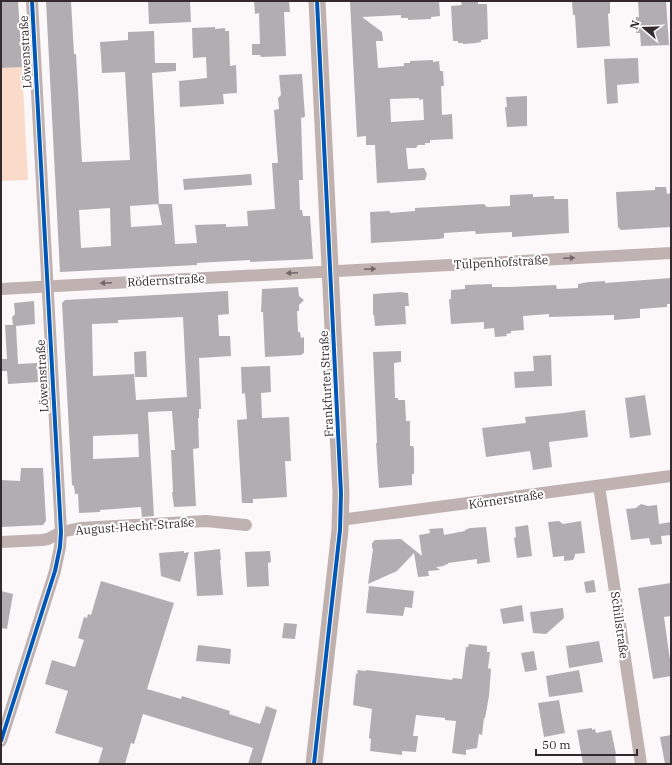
<svg xmlns="http://www.w3.org/2000/svg" width="672" height="765" viewBox="0 0 672 765" font-family="'IBM Plex Serif',serif">
  <rect width="100%" height="100%" fill="#fcf8fa"/>
  <path fill="#fadbca" d="M22 67 28 180 1 181V68Z"/>
  <g fill="#b1adb0" fill-rule="evenodd">
    <path d="M1 1H18L22 67 1 68Z"/>
    <path d="M46 1H71L74 54H76L82 162 130 160 125 72 102 73 100 42 128 40V32L154 31 155 63H176V71L152 73 159 204 130 206 131 227 162 225 158 204H172L175 244 197 243 195 225 226 224V227L248 226 247 211 275 209 272 163H278L274 110 279 109 278 98 281 95 279 75 302 74 305 117 301 118 303 180H299L300 210H302L303 216H310L313 259 250 262V260L197 263V265L60 272ZM110 208 111 246 81 248 79 210Z"/>
    <path d="M148 1H190L191 22 149 24Z"/>
    <path d="M254 1H289L290 12H284L286 56 261 57 260 55H252V44H260L259 13 255 14Z"/>
    <path d="M350 1H439L440 16 431 17V19L408 20V18H401V15L362 17 382 32 383 41H376L378 68 404 66V63H410V61L433 60V62L439 61 440 71H443L444 86H441L442 115 452 114 453 139 430 140V143H425V145H418L416 148H406L408 169 424 168 427 174 425 180 377 183 375 145H366V136L357 137ZM419 98V100L423 99 424 120 391 122 390 99Z"/>
    <path d="M478 1V4H487L488 39 481 40V42L476 43 463 44V43H458V41H453L451 6 462 5 461 2Z"/>
    <path d="M572 1H610V13L608 14 610 46 577 48 575 15H573Z"/>
    <path d="M638 1H666L669 45 641 46 640 33H636V17H639Z"/>
    <path d="M215 27V29L225 28V31H229L230 66 236 65 237 93 223 94 224 104 180 107 179 81 207 78 206 57 193 58 192 28Z"/>
    <path d="M638 58 639 83 617 85 618 103 607 104 604 59Z"/>
    <path d="M527 96V126L507 127 505 107H507L506 97Z"/>
    <path d="M251 174 252 185 184 190 183 179Z"/>
    <path d="M655 187H666L667 194 671 193V227L621 230 618 227 616 192 655 190Z"/>
    <path d="M533 194V197L554 196V199H568L569 233 512 237V232L476 234 475 231 444 233V238L439 239 371 243 370 212 390 211V213L415 211V208L484 204 487 207 510 206V195Z"/>
    <path d="M671 278V304H667V307L640 309V318L614 320V315L549 317V314L523 316 524 330 511 331V333L506 334 507 336 495 337 494 328 484 329V322L451 324 449 299H451V290L465 289V285L492 284V287H509L556 285 557 289 578 288V284L589 282 605 281V283Z"/>
    <path d="M298 287 299 296 304 300 299 305V311H297L298 332H300L301 338 304 337V353L302 354V355L265 357 263 312H261L262 289Z"/>
    <path d="M228 291 229 314 218 315 219 336H230L231 356 199 358 201 409H199V418H198L199 448 193 449 196 506 174 507 172 492H173L171 450H175L172 411 148 412 154 516 142 517 141 507 100 510V512L79 513 78 494H75L74 486 72 485 62 303 65 300ZM183 317 187 397 136 400 134 374 93 376 92 324 118 323V320ZM138 434 139 457 93 459V436Z"/>
    <path d="M400 292 408 293 409 306H405L406 324 375 326 374 315H373V294Z"/>
    <path d="M34 301 35 324 16 326 18 364 37 363 38 382 8 384 7 371H1V359H7L5 325H13L12 317 15 314 14 303Z"/>
    <path d="M146 351 147 377H135L134 352Z"/>
    <path d="M401 351V362L394 363 395 398H398V400H405L406 421H410V446H413L414 449V474H412V485L379 488 376 443H377L373 352Z"/>
    <path d="M551 355 552 386 515 388 514 372 534 371 533 356Z"/>
    <path d="M270 366 271 392 261 393 262 418 289 417 291 461H285L287 497 253 499V503H242L237 420 247 419 245 393 242 394 241 367Z"/>
    <path d="M645 395 651 435 630 438 625 398Z"/>
    <path d="M585 410 588 437 549 442 552 467 533 470 530 451 486 457 482 428 526 423 525 417 564 413Z"/>
    <path d="M21 468H43L46 521 43 525 1 527V480L20 481Z"/>
    <path d="M641 504 648 506 657 505 659 524 671 522V535L661 536 662 544 651 545 649 538 631 540 626 509 636 508Z"/>
    <path d="M559 521 563 524 581 521 585 553 575 554V556L573 560 564 561V556L553 557 548 522Z"/>
    <path d="M528 525 532 556 517 558 514 538 516 537 515 527Z"/>
    <path d="M486 527 490 562 477 564V559L448 563V564L444 565V566L436 567 440 570 428 571 429 576 418 577 414 553 397 571 368 584 373 549 372 548V543L375 540 401 539 422 556 419 535 430 533 429 529 443 528 444 535 465 531V530L470 528Z"/>
    <path d="M220 549 221 560H220L223 595 197 596 194 552Z"/>
    <path d="M184 551V553L189 552 180 582 161 576 159 553Z"/>
    <path d="M270 551 271 562 268 563 269 586 247 587 245 552Z"/>
    <path d="M594 580 596 592 586 593 584 582Z"/>
    <path d="M101 581 174 603 147 689 181 699 182 696 230 711 229 714 260 724 266 706 277 710 261 764H248L253 748 143 714 134 744 131 743 125 764H98L103 748 55 733 68 691 45 684 52 660 75 667 84 640 78 638 84 617 87 618 88 614 91 615Z"/>
    <path d="M671 583V616L664 617 671 667V676L653 679 638 588Z"/>
    <path d="M369 586 414 591 412 608 405 607 403 616 366 613Z"/>
    <path d="M1 591 13 594 7 629 1 628Z"/>
    <path d="M522 605 524 621 503 624 500 609Z"/>
    <path d="M563 608 564 618 546 634 533 633 530 612Z"/>
    <path d="M284 623 297 624 295 639 282 638Z"/>
    <path d="M599 641 603 662 569 668 566 646Z"/>
    <path d="M469 644 487 646V652H490L488 668 491 669 489 696 485 718H484L482 735 479 734 477 748 466 750V755L452 753 456 721 445 720V718L416 715 413 736H418L416 752 402 751V755L370 751 371 739 369 738 372 709 353 705 356 673 358 674 357 670 366 671V670L452 680 453 678 462 679 466 647H468Z"/>
    <path d="M198 645 231 649 230 664 196 661Z"/>
    <path d="M534 651 537 670 525 672 521 653Z"/>
    <path d="M579 670 583 692 549 697 546 676Z"/>
    <path d="M559 700 565 733 544 737 538 703Z"/>
    <path d="M592 728V730L595 729 596 733 611 730 616 754H615L616 764H583L577 730Z"/>
    <path d="M671 735V764H665L660 737Z"/>
  </g>
  <g fill="none" stroke-linecap="round" stroke-linejoin="round">
    <g stroke="#c0b2b1" stroke-width="12">
      <path d="M1 289 671 253"/>
      <path d="M599 486 641 764"/>
      <path d="M340 520 671 476"/>
      <path d="M1 542 42 540 48 539 61 532 80 528 206 521 246 525"/>
      <path d="M1 741 55 571 60 547 61 532 32 1"/>
    </g>
    <path stroke="#c0b1af" stroke-width="17" d="M314 764 340 530 341 493 317 1"/>
    <g stroke="#fff" stroke-width="6">
      <g id="cycleway">
        <path d="M1 741 55 571 60 547 61 532 32 1"/>
        <path d="M314 764 340 530 341 493 317 1"/>
      </g>
    </g>
    <use href="#cycleway" stroke="#0057b8" stroke-width="4"/>
  </g>
  <defs><path id="oneway-solid" d="M-6-.8H1V-3.2L6.5 0L1 3.2V.8H-6Z"/></defs>
  <g fill="#736769">
    <use href="#oneway-solid" transform="translate(569 258) rotate(-3)"/>
    <use href="#oneway-solid" transform="translate(370 269) rotate(-3)"/>
    <use href="#oneway-solid" transform="translate(292 273) rotate(177)"/>
    <use href="#oneway-solid" transform="translate(106 283) rotate(177)"/>
  </g>
  <g text-anchor="middle" dominant-baseline="central" stroke-width="4" stroke-linejoin="round" paint-order="stroke">
    <g font-size="12" fill="#342a2e" stroke="#fff">
      <text transform="translate(25 52) rotate(-93)">Löwenstraße</text>
      <text transform="translate(501 262) rotate(-3)">Tulpenhofstraße</text>
      <text transform="translate(166 280) rotate(-3)">Rödernstraße</text>
      <text transform="translate(42 376) rotate(-93)">Löwenstraße</text>
      <text transform="translate(326 384) rotate(-93)">Frankfurter Straße</text>
      <text transform="translate(506 499) rotate(-8)">Körnerstraße</text>
      <text transform="translate(135 526) rotate(-4)">August-Hecht-Straße</text>
      <text transform="translate(620 625) rotate(82)">Schillstraße</text>
    </g>
  </g>
  <rect width="672" height="765" fill="none" stroke="#342a2e" stroke-width="4"/>
  <g transform="translate(644 28) rotate(289)" stroke="#ffffff" stroke-width="3" paint-order="stroke">
  <path d="M0-3L7 15L0 10L-7 15Z" fill="#342a2e"/>
  <text y="-6" font-size="11" font-weight="bold" text-anchor="middle" fill="#342a2e">N</text>
  </g>
  <path d="M536 749v6h101v-6" fill="none" stroke="#342a2e" stroke-width="2"/>
  <text x="542" y="749" font-size="12" fill="#342a2e" stroke="#ffffff" stroke-width="3" paint-order="stroke">50 m</text>
</svg>
